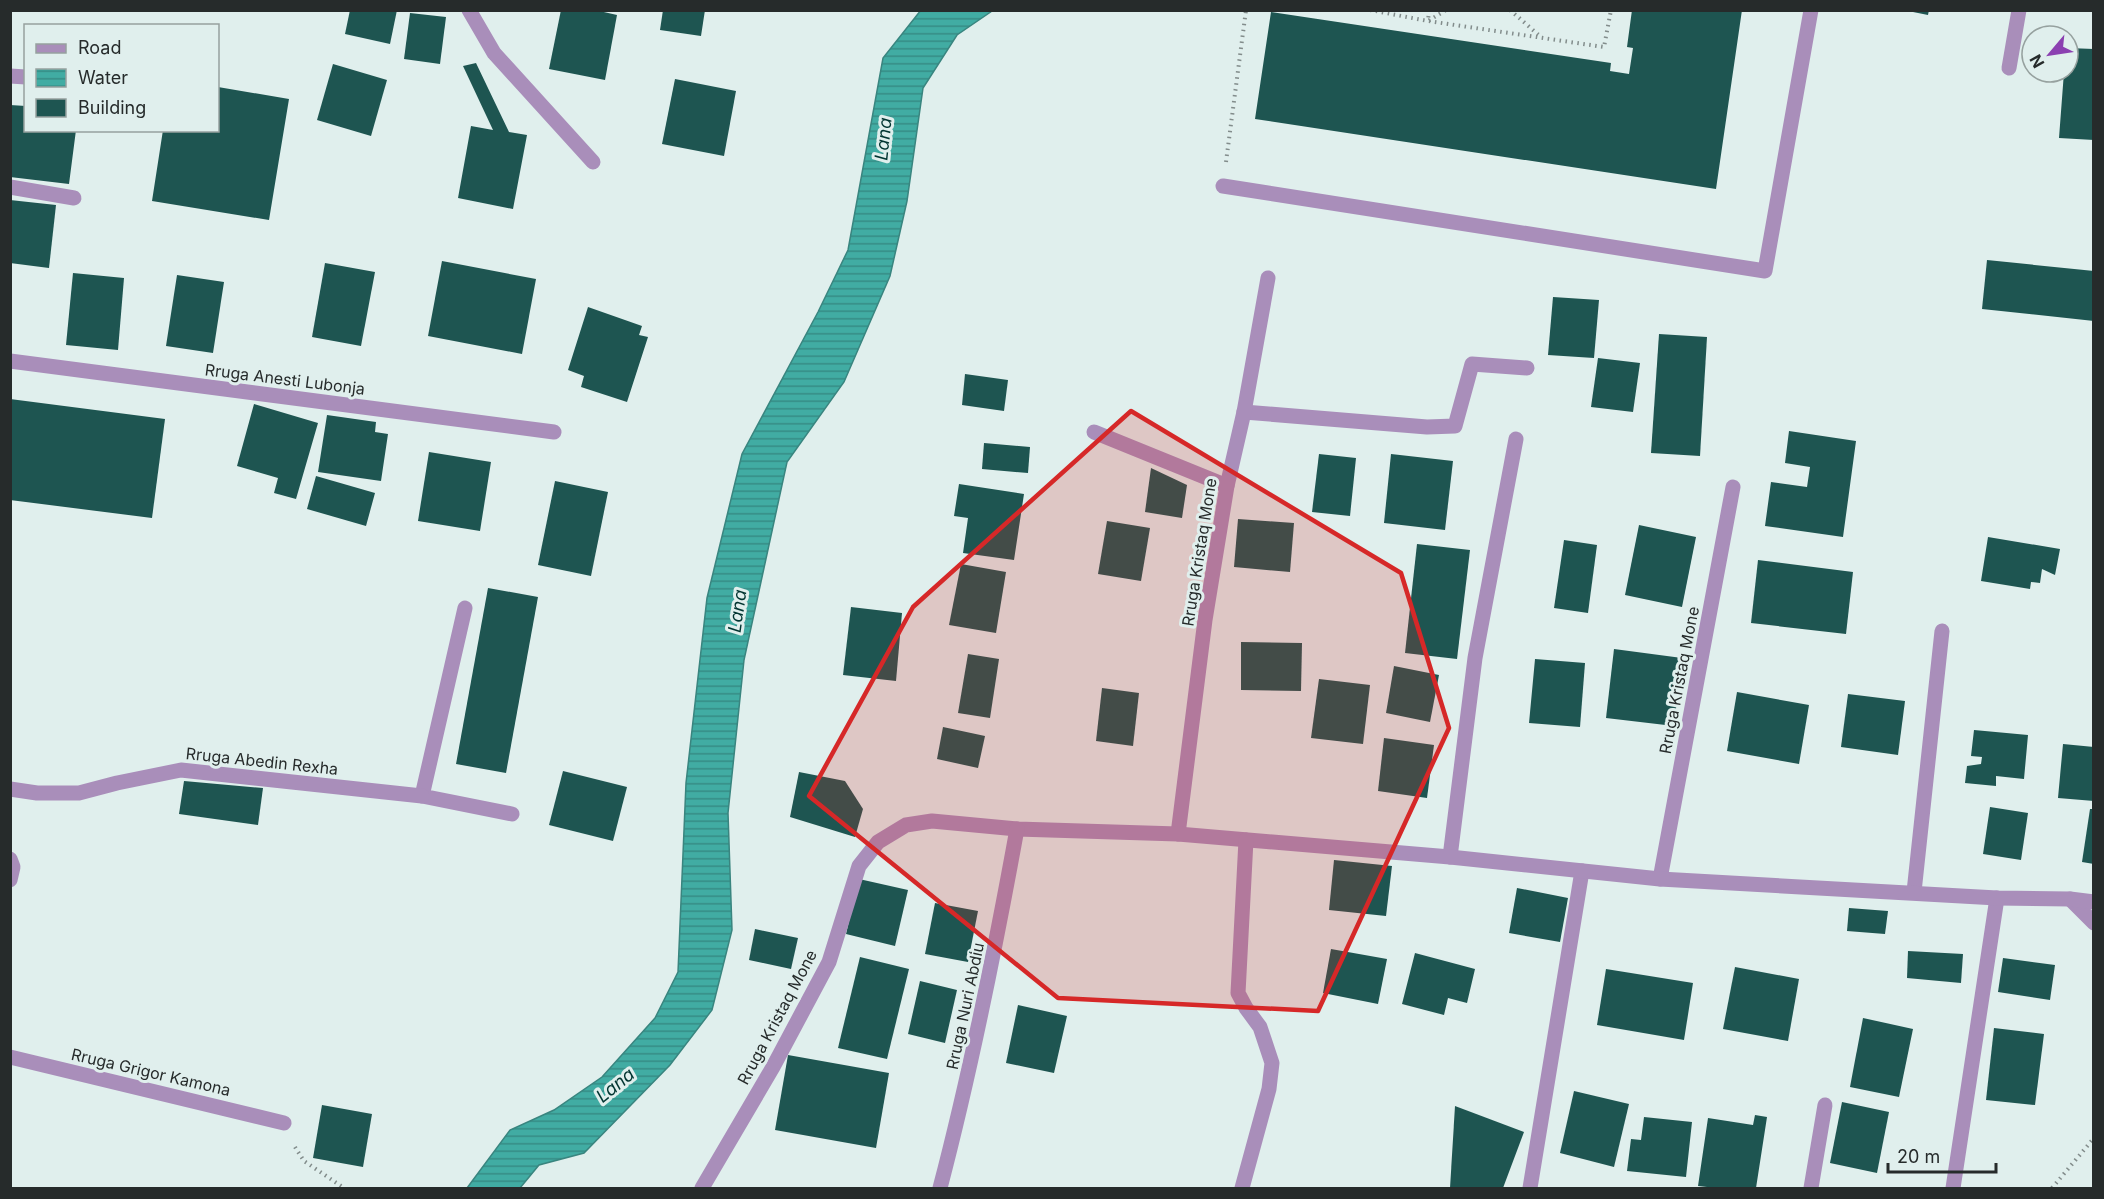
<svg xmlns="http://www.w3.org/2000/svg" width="2104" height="1199" viewBox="0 0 2104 1199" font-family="Inter,sans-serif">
  <defs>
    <pattern id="water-rules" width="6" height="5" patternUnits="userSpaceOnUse" patternTransform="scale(1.5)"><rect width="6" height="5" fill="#41aca3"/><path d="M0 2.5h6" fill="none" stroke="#368c85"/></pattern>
  </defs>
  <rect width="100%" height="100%" fill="#e0efed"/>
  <path fill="url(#water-rules)" stroke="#39857f" stroke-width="1.5" d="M921 10 992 11 957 35 923 88 907 201 890 276 844 382 787 462 744 660 728 813 732 930 712 1010 670 1065 584 1153 539 1165 520 1188H467L510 1130 554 1110 602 1077 655 1018 678 972 686 783 707 598 742 454 818 312 848 250 883 58Z"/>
  <g fill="#1e5551">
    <path d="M350 10H397L390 44 345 34Z"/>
    <path d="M561 10H595L617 15 605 80 549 69Z"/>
    <path d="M663 10H705L701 36 660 30Z"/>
    <path d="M1632 10H1742L1716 189 1255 119 1271 12 1611 63 1610 71 1629 74 1633 48 1627 47Z"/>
    <path d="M1903 10H1929L1928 15Z"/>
    <path d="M410 13 446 17 440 64 404 59Z"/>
    <path d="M2068 48 2094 49V140L2059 138 2064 72H2068Z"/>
    <path d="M476 63 509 132 527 135 513 209 458 198 471 126 493 130 463 66Z"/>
    <path d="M333 64 387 80 371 136 317 120Z"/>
    <path d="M675 79 736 91 724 156 662 144Z"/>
    <path d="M218 87 289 99 269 220 152 201 163 130H218Z"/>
    <path d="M10 105 26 106V130H76L69 184 10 177Z"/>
    <path d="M10 200 56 205 49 268 10 263Z"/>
    <path d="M1987 260 2094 271V321L1982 309Z"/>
    <path d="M442 261 536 279 522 354 428 336Z"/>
    <path d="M325 263 375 272 361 346 312 337Z"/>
    <path d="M73 273 124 278 118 350 66 345Z"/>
    <path d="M177 275 224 282 213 353 166 346Z"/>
    <path d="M1553 297 1599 300 1594 358 1548 355Z"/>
    <path d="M588 307 642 326 639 335 648 337 627 402 581 387 584 376 568 370Z"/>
    <path d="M1659 334 1707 337 1700 456 1651 453Z"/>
    <path d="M1598 358 1640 363 1633 412 1591 407Z"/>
    <path d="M965 374 1008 380 1004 411 962 405Z"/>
    <path d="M10 399 165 419 152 518 10 500Z"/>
    <path d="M254 404 318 423 296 499 274 493 278 478 237 466Z"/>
    <path d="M327 415 376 422 375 432 388 434 381 481 318 472Z"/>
    <path d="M1789 431 1856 441 1843 537 1765 526 1771 482 1807 487 1810 467 1785 463Z"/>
    <path d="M984 443 1030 447 1028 473 982 469Z"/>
    <path d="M429 452 491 462 480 531 418 521Z"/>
    <path d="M1319 454 1356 458 1350 516 1312 512Z"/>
    <path d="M1391 454 1453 461 1445 530 1384 523Z"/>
    <path d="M1151 468 1187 485 1182 518 1145 512Z"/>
    <path d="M316 476 375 493 366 526 307 509Z"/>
    <path d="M555 481 608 492 591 576 538 565Z"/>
    <path d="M959 484 1024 494 1014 560 963 553 968 518 954 516Z"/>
    <path d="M1238 519 1294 523 1290 572 1234 567Z"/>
    <path d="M1107 521 1150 528 1141 581 1098 574Z"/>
    <path d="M1639 525 1696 537 1682 607 1625 595Z"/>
    <path d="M1988 537 2060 549 2055 575 2042 569 2040 583 2031 582 2030 589 1981 581Z"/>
    <path d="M1564 540 1597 545 1588 613 1554 608Z"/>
    <path d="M1417 544 1470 550 1457 659 1405 653Z"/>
    <path d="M1758 560 1853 572 1846 634 1751 623Z"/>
    <path d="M961 564 1006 572 996 633 949 625Z"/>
    <path d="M488 588 538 597 506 773 456 764Z"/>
    <path d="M851 607 902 613 896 681 843 675Z"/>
    <path d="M1241 642 1302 643 1301 691 1241 690Z"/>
    <path d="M1614 649 1682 658 1674 726 1606 718Z"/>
    <path d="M968 654 999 659 990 718 958 713Z"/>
    <path d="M1535 659 1585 663 1580 727 1529 723Z"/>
    <path d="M1394 666 1439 675 1430 722 1386 713Z"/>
    <path d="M1319 679 1370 685 1363 744 1311 738Z"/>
    <path d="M1102 688 1139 693 1133 746 1096 741Z"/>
    <path d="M1737 692 1809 705 1799 764 1727 751Z"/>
    <path d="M1848 694 1905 701 1898 755 1841 747Z"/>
    <path d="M943 727 985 736 978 768 937 759Z"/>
    <path d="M1974 730 2028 735 2024 779 1996 776V786L1965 783 1967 766 1981 764 1982 757 1971 756Z"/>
    <path d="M1384 738 1434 745 1427 798 1378 791Z"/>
    <path d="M2063 744 2094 747V801L2058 798Z"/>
    <path d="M563 771 627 787 613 841 549 825Z"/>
    <path d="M799 772 845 781 863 809 855 837 790 817Z"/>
    <path d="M184 781 263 788 258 825 179 814Z"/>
    <path d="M1990 807 2028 813 2021 860 1983 854Z"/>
    <path d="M2090 809H2094V864L2082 862Z"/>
    <path d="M1334 860 1392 866 1386 916 1329 910Z"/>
    <path d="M859 879 908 890 895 946 846 934Z"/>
    <path d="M1517 888 1568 898 1560 942 1509 933Z"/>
    <path d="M935 903 978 911 968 962 925 954Z"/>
    <path d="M1849 908 1888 911 1885 934 1847 931Z"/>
    <path d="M755 929 798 938 791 969 749 960Z"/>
    <path d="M1331 949 1387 959 1378 1004 1323 993Z"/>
    <path d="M1908 951 1963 954 1961 983 1907 978Z"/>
    <path d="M1415 953 1475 969 1467 1003 1448 998 1444 1015 1402 1004Z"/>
    <path d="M860 957 909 969 887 1059 838 1048Z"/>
    <path d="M2003 958 2055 965 2050 1000 1998 992Z"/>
    <path d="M1735 967 1799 979 1788 1041 1723 1029Z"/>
    <path d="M1606 969 1693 983 1684 1040 1597 1025Z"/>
    <path d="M920 981 957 990 945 1043 908 1034Z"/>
    <path d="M1018 1005 1067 1016 1054 1073 1006 1063Z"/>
    <path d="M1863 1018 1913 1029 1899 1097 1850 1087Z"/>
    <path d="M1994 1028 2044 1034 2035 1105 1986 1100Z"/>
    <path d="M788 1055 889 1073 876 1148 775 1130Z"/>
    <path d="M1574 1091 1629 1104 1614 1167 1560 1153Z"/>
    <path d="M1842 1102 1889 1112 1877 1173 1830 1163Z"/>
    <path d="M322 1105 372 1114 363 1167 313 1158Z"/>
    <path d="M1455 1106 1524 1132 1503 1188H1450Z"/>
    <path d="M1755 1115 1767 1117 1756 1188H1716L1698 1186 1708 1118 1753 1125Z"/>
    <path d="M1644 1117 1692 1122 1686 1177 1627 1171 1631 1139 1641 1140Z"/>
  </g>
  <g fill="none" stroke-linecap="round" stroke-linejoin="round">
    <g stroke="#828c8b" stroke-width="4" stroke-dasharray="1.5 4.5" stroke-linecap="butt">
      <path d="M1370 10 1428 21 1446 10"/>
      <path d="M1429 10 1428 21 1604 47 1611 10"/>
      <path d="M1510 10 1541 37"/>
      <path d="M1226 162 1246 10"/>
      <path d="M295 1147 304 1161 344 1188"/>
      <path d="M2052 1188 2094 1138"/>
    </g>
    <g stroke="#a98eba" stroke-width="15">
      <path d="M469 10 494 53 593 162"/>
      <path d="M2009 68 2019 10"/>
      <path d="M10 76 26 77"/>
      <path d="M10 187 74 198"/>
      <path d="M10 361 554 432"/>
      <path d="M1244 412 1427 427 1455 426 1472 364 1527 368"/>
      <path d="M1094 432 1227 486"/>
      <path d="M465 608 422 796 512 814"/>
      <path d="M1178 834 1205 620 1227 486 1244 412 1268 278"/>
      <path d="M1450 857 1475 658 1516 439"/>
      <path d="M1660 879 1733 487"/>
      <path d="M1530 1188 1582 871"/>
      <path d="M1811 1188 1825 1105"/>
      <path d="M1953 1188 1997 898"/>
    </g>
    <g stroke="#a98eba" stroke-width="15">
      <path d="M1223 186 1765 271 1811 10"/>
      <path d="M10 789 37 793H79L117 783 181 770 422 796"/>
      <path d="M10 859 13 867 10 880"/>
      <path d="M1914 892 1942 631"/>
      <path d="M2070 899 2094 923"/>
      <path d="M10 1057 284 1123"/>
      <path d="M702 1188 773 1067 829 962 859 866 878 842 906 825 932 821 1017 829 1178 834 1450 857 1660 879 1997 898 2070 899 2094 902"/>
      <path d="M940 1188C971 1070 995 950 1017 829"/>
      <path d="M1242 1188 1269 1089 1272 1063 1260 1027 1246 1008 1238 993 1246 840"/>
    </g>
  </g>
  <path fill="#d62828" fill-opacity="0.2" stroke="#d62828" stroke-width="4.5" stroke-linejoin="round" d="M1131 411 1401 573 1449 728 1318 1011 1058 998 809 796 913 607Z"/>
  <g text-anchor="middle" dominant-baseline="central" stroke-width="6" stroke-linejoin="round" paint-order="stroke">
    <g font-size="16" fill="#262b2b" stroke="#e0efed">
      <text transform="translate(285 379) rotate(7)">Rruga Anesti Lubonja</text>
      <text transform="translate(1199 552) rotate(-81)">Rruga Kristaq Mone</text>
      <text transform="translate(1679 680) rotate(-79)">Rruga Kristaq Mone</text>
      <text transform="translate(262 761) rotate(6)">Rruga Abedin Rexha</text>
      <text transform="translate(965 1006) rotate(-78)">Rruga Nuri Abdiu</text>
      <text transform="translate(777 1017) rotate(-62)">Rruga Kristaq Mone</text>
      <text transform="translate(151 1072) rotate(13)">Rruga Grigor Kamona</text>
    </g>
    <g font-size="18" font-style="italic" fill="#013531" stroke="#e0efed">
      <text transform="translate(883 139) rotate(-84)">Lana</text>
      <text transform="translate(737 611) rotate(-82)">Lana</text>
      <text transform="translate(615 1085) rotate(-39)">Lana</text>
    </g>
  </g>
  <rect width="2104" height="1199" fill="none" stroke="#262b2b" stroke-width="24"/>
  <rect x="24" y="24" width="195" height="108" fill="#e0efed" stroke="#96a19f" stroke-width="1.5"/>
  <rect x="36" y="44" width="30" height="9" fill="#a98eba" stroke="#96a19f" stroke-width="1.5"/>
  <text x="78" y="54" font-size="18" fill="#262b2b">Road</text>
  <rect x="36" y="69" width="30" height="18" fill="url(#water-rules)" stroke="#96a19f" stroke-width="1.5"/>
  <text x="78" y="84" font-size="18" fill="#262b2b">Water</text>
  <rect x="36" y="99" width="30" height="18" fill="#1e5551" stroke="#96a19f" stroke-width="1.5"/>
  <text x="78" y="114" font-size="18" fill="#262b2b">Building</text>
  <g transform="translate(2050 54) rotate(241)"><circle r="28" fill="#e0efed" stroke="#96a19f" stroke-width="1.5"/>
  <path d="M0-4.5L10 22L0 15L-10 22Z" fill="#8b40b1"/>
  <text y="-9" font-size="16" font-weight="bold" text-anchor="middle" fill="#262b2b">N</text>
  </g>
  <path d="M1888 1163v9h108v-9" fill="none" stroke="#262b2b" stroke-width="3"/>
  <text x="1897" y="1163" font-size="18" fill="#262b2b" stroke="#e0efed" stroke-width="4.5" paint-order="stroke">20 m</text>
</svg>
